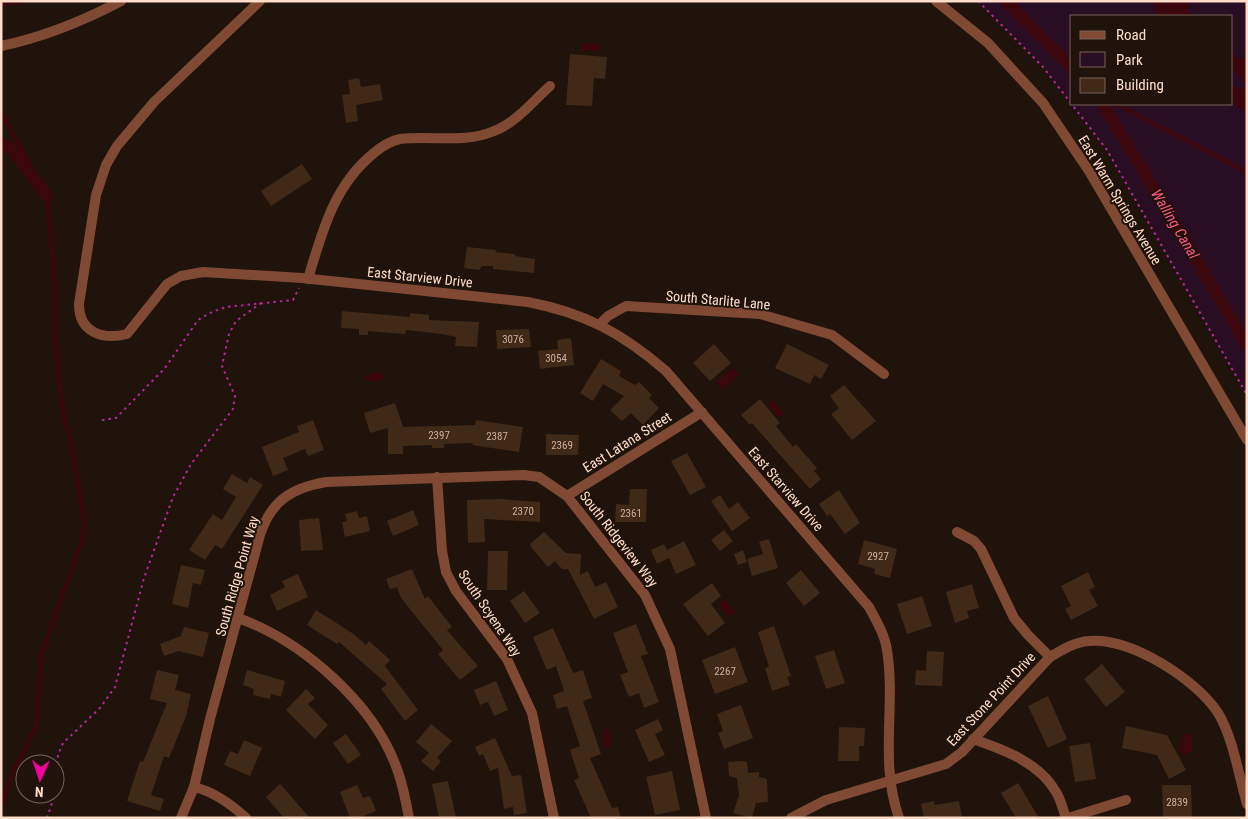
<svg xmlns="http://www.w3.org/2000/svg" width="1248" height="819" viewBox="0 0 1248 819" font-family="'Roboto Condensed',sans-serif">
  <rect width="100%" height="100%" fill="#1f130b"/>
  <g fill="#290e23">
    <path d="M978 1H1154L1157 16H1072V104L1232 102 1247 113V395L1107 150 1043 67Z"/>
    <path d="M1187 1H1247V60L1236 57 1232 51V16H1196L1189 12Z"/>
    <path d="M1232 69 1247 85V90L1232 86Z"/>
  </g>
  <g fill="#3c060d">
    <path d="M1154 1H1187L1189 12 1196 16H1157Z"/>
    <path d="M583 43 601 44 598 52 591 50 581 52Z"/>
    <path d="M1232 51 1236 57 1247 60V85L1232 69Z"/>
    <path d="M1232 86 1247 90V113L1232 102Z"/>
    <path d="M733 368 739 375 722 389 716 382Z"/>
    <path d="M375 372 384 374 385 378 376 382 365 380V377Z"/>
    <path d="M771 399 784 412 782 417H778L768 405Z"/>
    <path d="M725 599 735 612 729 617 718 604Z"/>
    <path d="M604 729H609L612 744 608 748 603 745Z"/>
    <path d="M1187 733 1191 735 1192 750 1185 755 1179 751 1182 735Z"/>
  </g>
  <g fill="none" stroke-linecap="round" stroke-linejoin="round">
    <g stroke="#3c060d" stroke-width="4">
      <path d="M1 5 23 1"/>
      <path d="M1116 104 1247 172"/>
      <path d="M1 111 47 196 54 274 55 339 62 407 73 454 84 520 82 540 41 656 36 728 12 774 1 806"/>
    </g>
    <g stroke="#3c060d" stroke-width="12">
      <path d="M1006 1 1072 68"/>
      <path d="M1103 104 1247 345"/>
      <path d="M1 143 11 148 47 196"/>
    </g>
  </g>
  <g fill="#402916">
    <path d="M570 54 607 57 605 79 594 78 592 106 566 105Z"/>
    <path d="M359 78 361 87 380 84 383 100 356 105 358 121 346 123 342 95 350 94 348 80Z"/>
    <path d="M302 164 312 179 271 206 261 191Z"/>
    <path d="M467 247 496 250 495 252 515 254V256L535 259 534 273 493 269V266H482L479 270 464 268Z"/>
    <path d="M342 311 410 317V313L429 315V320L479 322 477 347 455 346 456 337 442 334 406 330 405 334 368 331V335H359V329L341 328Z"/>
    <path d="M529 329 531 347 497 349 496 330Z"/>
    <path d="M571 338 574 365 540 369 538 351 558 349 557 340Z"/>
    <path d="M714 344 731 363 710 381 693 363Z"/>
    <path d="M787 344 829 365 821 379 814 375 810 384 775 368Z"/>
    <path d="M601 359 621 371 619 376 635 385 639 382 652 395 649 398 659 408 643 425 631 413 622 421 610 410 624 396 603 384 593 401 580 393Z"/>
    <path d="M844 385 876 421 852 440 831 414 839 408 830 396Z"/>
    <path d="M760 399 780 423 776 426 793 447 796 444 817 468 814 471 821 479 810 489 752 423 750 425 741 415Z"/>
    <path d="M395 403 403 427 475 425 476 420 523 427 519 452 472 445 473 443 444 444V448H432V445L403 446V454H388V428L370 433 364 413Z"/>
    <path d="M313 420 324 450 308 456 305 449 283 458 288 470 273 476 262 447 299 432 297 426Z"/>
    <path d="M546 434 579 435 578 455H546Z"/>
    <path d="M687 453 706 487 690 495 671 461Z"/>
    <path d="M232 474 247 483 250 477 263 485 222 549 215 545 205 560 189 550 213 514 222 520 236 497 223 489Z"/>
    <path d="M630 489H647L646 522H615L616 504 629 505Z"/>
    <path d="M839 490 860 523 845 534 830 514 827 516 819 504Z"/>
    <path d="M720 495 729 509 738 502 750 518 732 531 711 501Z"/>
    <path d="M499 499 540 502V522L484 519 485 542 468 543 467 500Z"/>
    <path d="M413 510 419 525 393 536 387 521Z"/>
    <path d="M357 511 359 518 367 516 370 531 345 537 342 522 347 521 345 514Z"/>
    <path d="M319 518 323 550 301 551 299 520Z"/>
    <path d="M724 530 733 541 720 551 711 540Z"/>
    <path d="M544 532 566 553 581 554 580 575 588 571 595 587 606 582 618 607 594 619 568 569H562L555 561 548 567 531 547 530 544Z"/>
    <path d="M769 539 778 568 752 576 747 559 763 554 759 542Z"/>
    <path d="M864 540 897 549 890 578 874 574 875 569 858 564Z"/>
    <path d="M684 541 696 565 676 574 669 558 657 564 651 550 664 544 667 550Z"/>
    <path d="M743 550 747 562 738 565 734 554Z"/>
    <path d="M488 551H508L507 590H487Z"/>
    <path d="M181 565 205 570 201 585 193 583 188 608 172 604Z"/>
    <path d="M412 569 425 599 428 596 452 627 447 630 478 666 460 680 438 654 443 650 401 598 397 587 390 589 386 579Z"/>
    <path d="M801 570 820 593 804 606 786 583Z"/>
    <path d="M1088 572 1095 587 1089 590 1098 606 1071 620 1065 609 1071 606 1061 586Z"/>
    <path d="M298 574 308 597 277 611 270 595 285 587 282 581Z"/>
    <path d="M712 583 721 596 711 604 725 623 708 636 683 604Z"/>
    <path d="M972 584 979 608 967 611 969 618 955 623 946 592Z"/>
    <path d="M524 591 540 613 525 623 510 601Z"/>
    <path d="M922 596 932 626 907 634 897 604Z"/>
    <path d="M316 610 352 633 366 645 369 641 390 660 385 666 418 710 405 721 381 689 387 684 339 642 337 644 307 625Z"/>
    <path d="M636 624 648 654 641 656 659 702 644 708 639 693 629 697 620 675 628 672 613 633Z"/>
    <path d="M774 626 791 676 787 677 790 685 772 691 765 668 769 667 758 632Z"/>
    <path d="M184 627 209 633 203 657 178 651 164 656 160 644 181 636Z"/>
    <path d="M553 628 573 673 583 670 592 698 583 701 601 754 590 758 612 808 618 807 621 818H591L574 780 579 778 570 750 580 746 567 706 557 709 553 695 564 691 556 666 547 670 533 637Z"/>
    <path d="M735 647 748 682 715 694 702 660Z"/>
    <path d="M834 650 845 683 826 689 815 656Z"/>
    <path d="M927 651 944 652 942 686 915 685 916 670 926 671Z"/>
    <path d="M1102 664 1125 692 1106 707 1084 679Z"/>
    <path d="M157 670 179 675 175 690 191 694 186 716 169 758 164 756 151 795 164 799 160 811 127 801 140 761 143 762 167 703 150 699Z"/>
    <path d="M247 670 285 681 281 697 271 694 270 699 253 695 254 689 243 685Z"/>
    <path d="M496 681 508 710 494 716 488 702 480 705 474 690Z"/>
    <path d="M306 689 315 698 308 704 328 725 315 739 286 710Z"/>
    <path d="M1048 696 1067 739 1048 748 1028 706Z"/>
    <path d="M741 705 753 738 724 749 718 733 723 731 717 714Z"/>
    <path d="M658 719 663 730 655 734 665 755 649 762 635 730Z"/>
    <path d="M431 724 452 741 437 758 441 761 433 771 421 761 429 753 416 742Z"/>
    <path d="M1126 726 1167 735 1186 770 1169 779 1157 755 1122 748Z"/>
    <path d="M839 727 865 728 864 746H859V761H838Z"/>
    <path d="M346 734 361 755 348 764 333 743Z"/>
    <path d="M495 738 512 776 521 775 527 813 514 815 513 807 504 809 498 768 490 771 483 754 479 756 475 747Z"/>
    <path d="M244 740 262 748 250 776 224 765 230 751 238 754Z"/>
    <path d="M1090 743 1096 779 1075 782 1069 746Z"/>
    <path d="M743 761 747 762 748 773 759 772V777L767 779 768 802 756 803 752 818 733 813 739 795 737 778 729 776 728 762Z"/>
    <path d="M672 771 680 810 655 815 646 777Z"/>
    <path d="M448 781 456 818H439L432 784Z"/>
    <path d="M1018 783 1039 818H1016L1001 793Z"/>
    <path d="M280 784 310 818H284L266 797Z"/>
    <path d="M357 785 363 798 370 796 376 811 359 818H350L340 792Z"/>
    <path d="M1162 785H1191L1192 818H1163Z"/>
    <path d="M934 801 935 805 959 801 962 818H924L921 804Z"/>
  </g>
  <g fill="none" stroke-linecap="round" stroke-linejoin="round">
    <g stroke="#b4279a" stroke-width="2" stroke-dasharray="2.5 4" stroke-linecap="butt">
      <path d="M978 1 1043 67 1107 150 1247 395"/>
      <path d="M102 420 116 418 165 368 198 320 212 312 226 307 293 300 299 288"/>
      <path d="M55 790 58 755 63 743 100 708 115 687 144 578 173 497 191 464 233 409 235 396 222 366 229 334 236 321 261 303"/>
      <path d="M47 818 55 794"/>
    </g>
    <g stroke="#804933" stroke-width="10">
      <path d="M260 1 154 102 117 146 106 165 96 195 79 304C79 333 103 340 127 334L167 284 181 276 203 272 302 278 528 302C585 313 622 333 666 371L869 607C876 620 885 635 887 650 896 707 879 761 899 818"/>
      <path d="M308 279C322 232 334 185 374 153 381 147 390 141 400 139 432 135 464 144 494 131 516 123 533 101 550 86"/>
      <path d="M600 324 608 316 626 306 760 314 832 335 884 374"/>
      <path d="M437 477 442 551 446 572 456 591 507 659 532 713 554 818"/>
      <path d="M567 496 702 412"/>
      <path d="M957 532 974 541 981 549 1014 618 1028 635 1050 657"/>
      <path d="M238 618C303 641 374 704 397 769 403 785 406 802 409 818"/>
      <path d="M973 739C1004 750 1039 762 1056 792 1061 800 1063 810 1066 818"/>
      <path d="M194 787C215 792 231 804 246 818"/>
      <path d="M181 818 194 787 210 719 260 535C271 501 291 488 326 482L524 475 539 477 567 496 645 595 670 649 706 818"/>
      <path d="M791 818 826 800 946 764 962 752 1050 657C1062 650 1074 642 1089 641 1130 637 1196 679 1218 713 1233 737 1239 777 1247 804"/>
      <path d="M1068 818 1126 800"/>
    </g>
    <g stroke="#804933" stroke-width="10">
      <path d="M936 1 988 43 1043 103 1089 171 1247 440"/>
      <path d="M1 46C44 37 83 21 121 1"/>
    </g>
  </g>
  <g text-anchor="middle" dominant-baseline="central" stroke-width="4" stroke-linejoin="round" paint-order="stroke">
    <g font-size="11" fill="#cfaf9c">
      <text x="513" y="339">3076</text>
      <text x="556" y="358">3054</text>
      <text x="439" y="435">2397</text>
      <text x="497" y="436">2387</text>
      <text x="562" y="445">2369</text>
      <text x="523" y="511">2370</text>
      <text x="631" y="513">2361</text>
      <text x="878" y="556">2927</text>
      <text x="725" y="671">2267</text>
      <text x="1177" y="802">2839</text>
    </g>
    <g font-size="14" fill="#ffdcc9" stroke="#1f130b">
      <text transform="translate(1120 200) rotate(59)">East Warm Springs Avenue</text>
      <text transform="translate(420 277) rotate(6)">East Starview Drive</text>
      <text transform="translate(718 300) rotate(5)">South Starlite Lane</text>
      <text transform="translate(627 442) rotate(-32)">East Latana Street</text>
      <text transform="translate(786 489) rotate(49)">East Starview Drive</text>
      <text transform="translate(619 539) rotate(52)">South Ridgeview Way</text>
      <text transform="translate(237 576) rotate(-74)">South Ridge Point Way</text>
      <text transform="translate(490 613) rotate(56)">South Scyene Way</text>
      <text transform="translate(991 699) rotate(-47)">East Stone Point Drive</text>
    </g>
    <g font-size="15" font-style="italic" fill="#ff5787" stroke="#1f130b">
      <text transform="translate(1175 224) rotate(59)">Walling Canal</text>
    </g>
  </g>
  <rect width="1248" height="819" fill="none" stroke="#ffdcc9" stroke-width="5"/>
  <rect x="1070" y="15" width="162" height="90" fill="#1f130b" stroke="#796357"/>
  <rect x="1080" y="31" width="25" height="8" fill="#804933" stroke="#796357"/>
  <text x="1116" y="40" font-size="15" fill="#ffdcc9">Road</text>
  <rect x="1080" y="52" width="25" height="15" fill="#290e23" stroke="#796357"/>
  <text x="1116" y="65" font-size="15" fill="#ffdcc9">Park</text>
  <rect x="1080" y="78" width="25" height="15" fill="#402916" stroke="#796357"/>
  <text x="1116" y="90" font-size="15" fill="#ffdcc9">Building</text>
  <g transform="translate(40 779) rotate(183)"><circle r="24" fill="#1f130b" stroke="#796357"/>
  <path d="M0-4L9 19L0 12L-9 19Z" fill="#f4009f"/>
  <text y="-8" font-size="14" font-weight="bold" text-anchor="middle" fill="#ffdcc9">N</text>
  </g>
</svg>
